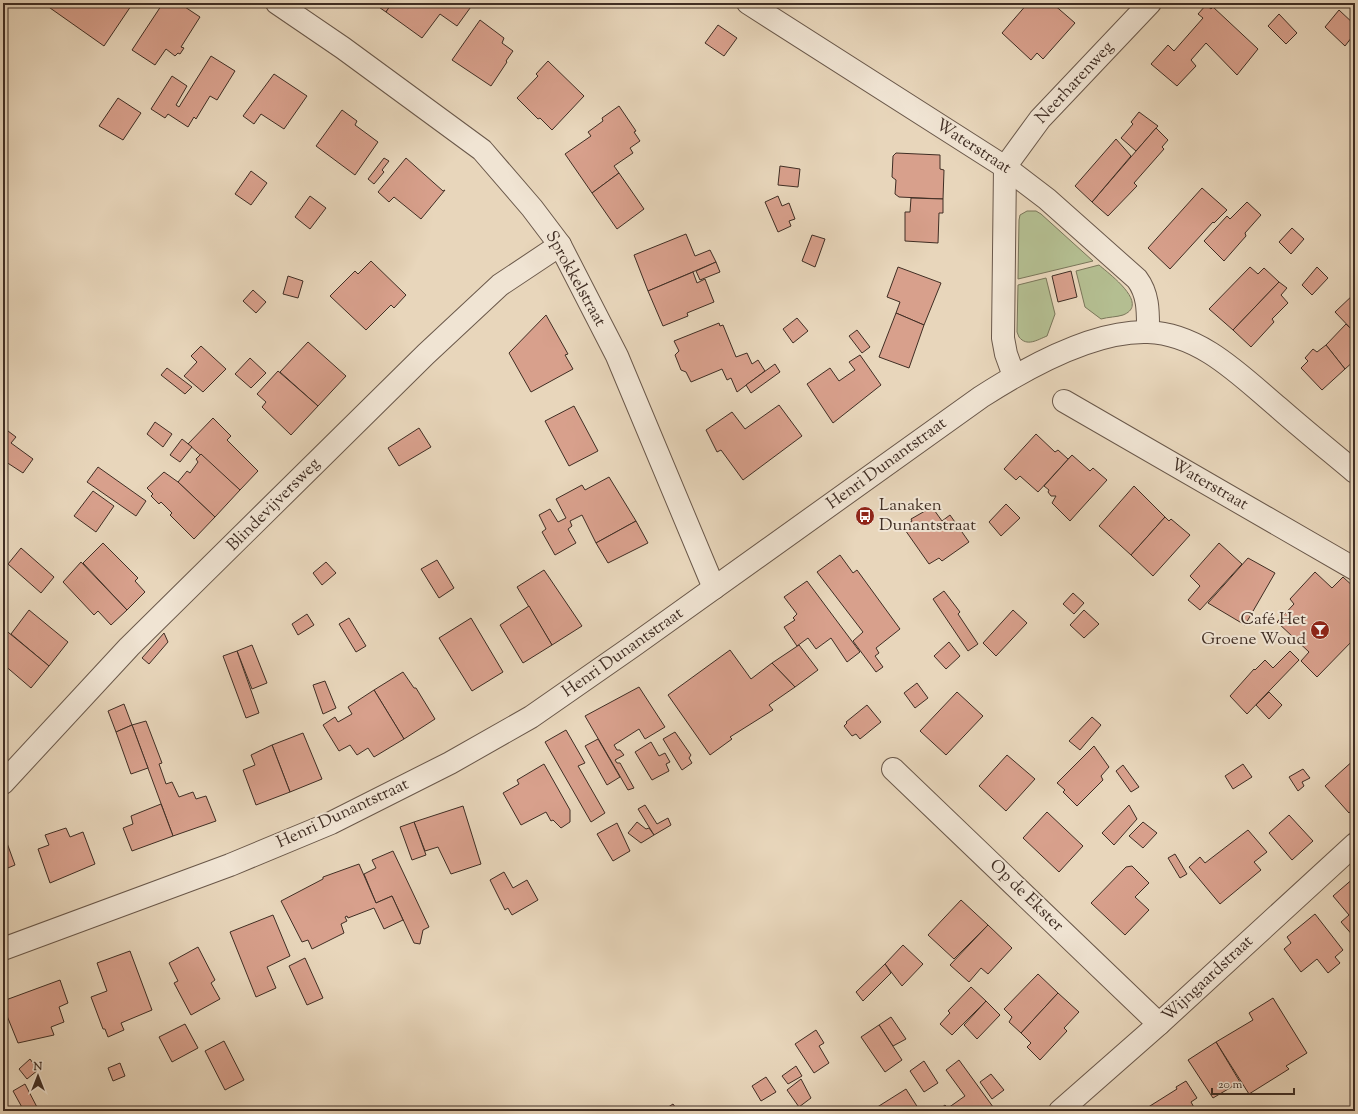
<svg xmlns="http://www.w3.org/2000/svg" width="1358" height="1114" viewBox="0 0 1358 1114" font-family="'Sorts Mill Goudy',serif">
  <rect width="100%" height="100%" fill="#e8d6bb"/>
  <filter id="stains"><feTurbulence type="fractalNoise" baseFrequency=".005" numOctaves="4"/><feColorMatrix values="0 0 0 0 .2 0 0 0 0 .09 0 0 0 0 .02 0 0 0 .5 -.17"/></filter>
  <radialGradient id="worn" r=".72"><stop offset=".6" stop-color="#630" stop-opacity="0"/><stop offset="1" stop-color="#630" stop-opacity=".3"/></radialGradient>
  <g fill="#b4be91" stroke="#7a765a">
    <path d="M1027 211H1036L1041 214 1093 261 1018 279 1019 220 1020 215Z"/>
    <path d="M1099 265C1108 273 1151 304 1123 315 1117 317 1108 317 1101 319L1085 307 1076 271Z"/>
    <path d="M1046 278 1055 314 1047 336C1037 340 1027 347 1019 337L1017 332 1018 285Z"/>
  </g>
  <g fill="#d8a08c" stroke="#402e24">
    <path d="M43 3H133L104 46Z"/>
    <path d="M163 3H179L200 17 181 47 184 48 180 54 178 53 175 56 166 49 155 65 132 50Z"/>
    <path d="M373 3H392L386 12Z"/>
    <path d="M392 3H472L473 4 457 26 440 14 422 38 386 12Z"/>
    <path d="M1028 3H1052L1075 23 1043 59 1037 53 1031 60 1002 33Z"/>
    <path d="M1206 5 1211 9 1213 7 1258 49 1237 75 1206 43 1191 60 1196 66 1177 86 1151 64 1168 45 1174 51 1203 18 1198 14Z"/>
    <path d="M1339 10 1355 25V33L1345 46 1325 27Z"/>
    <path d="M1279 14 1297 33 1286 44 1268 26Z"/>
    <path d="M480 20 504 38 502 43 513 51 506 61 507 62 491 86 452 60Z"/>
    <path d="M718 25 737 38 724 56 705 43Z"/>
    <path d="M211 56 235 71 217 100 210 96 196 119 194 117 188 127 168 114 165 118 151 109 172 76 187 86 176 105 179 107Z"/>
    <path d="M548 61 584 96 552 130 540 118 538 119 517 98 538 76 536 74Z"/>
    <path d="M274 74 307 96 284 129 261 114 254 124 243 116Z"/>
    <path d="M118 98 141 113 123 140 99 126Z"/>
    <path d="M619 106 636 131 634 132 640 141 630 148 633 153 614 166 619 173 592 193 565 154 591 136 588 132 603 121 602 118Z"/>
    <path d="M342 110 357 121 355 125 378 142 355 175 316 146Z"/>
    <path d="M1139 112 1158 126 1136 151 1121 138 1133 124 1131 122Z"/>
    <path d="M1156 128 1168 140 1162 147 1164 149 1134 183 1137 186 1108 216 1092 202Z"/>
    <path d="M1116 139 1131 156 1092 202 1075 186Z"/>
    <path d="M896 153 940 155V169L944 170 943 199 899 197 895 194 896 180 892 177 893 156Z"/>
    <path d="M384 158 389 161 382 170 384 172 374 184 368 179Z"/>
    <path d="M406 158 443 191 445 190 421 219 394 197 389 202 378 192Z"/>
    <path d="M780 166 800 169 798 187 778 185Z"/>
    <path d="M251 171 267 183 251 205 235 194Z"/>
    <path d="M619 173 644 209 617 229 592 193Z"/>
    <path d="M1202 188 1227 210 1214 223 1213 222 1170 269 1148 248Z"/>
    <path d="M310 196 326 208 310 229 295 217Z"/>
    <path d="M778 196 782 206 789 203 795 219 789 221 791 226 778 232 765 202Z"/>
    <path d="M911 198 943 199V213H939L938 243 905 241V212H910Z"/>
    <path d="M1247 202 1261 215 1245 233 1246 236 1224 261 1204 241 1227 216 1230 219Z"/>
    <path d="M1292 228 1304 239 1291 254 1279 242Z"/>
    <path d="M686 234 695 256 710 250 716 262 648 291 634 255Z"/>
    <path d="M812 235 825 239 815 267 802 261Z"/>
    <path d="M371 261 406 295 394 308 391 305 366 330 330 296 355 271 358 274Z"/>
    <path d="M716 262 720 272 700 280 696 271Z"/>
    <path d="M898 267 941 283 924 325 896 313 900 302 887 297Z"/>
    <path d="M1250 267 1258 274 1264 268 1279 282 1233 330 1209 309Z"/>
    <path d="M1317 267 1328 278 1312 295 1302 285Z"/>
    <path d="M1071 271 1077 297 1058 302 1052 276Z"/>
    <path d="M693 272 697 283 705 279 714 302 687 313 688 316 663 326 648 291Z"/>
    <path d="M288 276 303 281 298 298 283 294Z"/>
    <path d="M1279 282 1287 288 1281 295 1288 303 1272 319 1274 322 1251 347 1233 330Z"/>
    <path d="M253 290 266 302 256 313 243 301Z"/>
    <path d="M1355 293V333L1335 312Z"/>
    <path d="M896 313 924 325 909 368 879 357Z"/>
    <path d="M546 315 568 354 565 355 573 369 531 392 509 353Z"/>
    <path d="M797 318 808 331 793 343 783 329Z"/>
    <path d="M719 323 720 326 723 325 736 357 747 353 752 364 758 360 765 371 737 392 731 378 727 380 722 369 691 382 686 372 681 370 675 355 679 351 674 341Z"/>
    <path d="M1346 324 1355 333V360L1345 369 1326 345Z"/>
    <path d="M857 330 870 347 862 353 849 336Z"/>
    <path d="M308 342 346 376 318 406 280 372Z"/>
    <path d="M1326 345 1345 369 1322 390 1301 368 1308 361 1305 358 1313 349 1317 352Z"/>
    <path d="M201 346 226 369 203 392 184 376 197 362 191 356Z"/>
    <path d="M860 355 881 385 833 423 807 384 830 368 839 381 855 370 849 362Z"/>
    <path d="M250 358 266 373 251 388 235 374Z"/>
    <path d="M775 364 780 372 751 393 746 385Z"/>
    <path d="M167 368 192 387 185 394 161 375Z"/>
    <path d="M278 371 318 406 291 435 262 407 266 402 257 394Z"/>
    <path d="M779 405 802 436 743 480 721 450 717 452 706 430 732 412 745 429Z"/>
    <path d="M574 406 598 451 569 466 545 421Z"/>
    <path d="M213 418 231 436 227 440 258 471 240 490 188 444Z"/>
    <path d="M155 422 172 434 163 447 147 434Z"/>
    <path d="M419 428 431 447 399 466 388 448Z"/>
    <path d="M8 431 16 437 11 443 33 459 23 473 3 460V438Z"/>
    <path d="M1036 434 1055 452 1058 450 1068 459 1072 455 1038 492 1020 476 1016 480 1004 469Z"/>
    <path d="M182 439 192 447 180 462 170 455Z"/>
    <path d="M201 454 240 490 215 517 178 482 187 471 190 473 198 462 196 459Z"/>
    <path d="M1072 455 1090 471 1093 468 1107 480 1070 521 1052 503 1056 496H1051L1048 492 1049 490 1044 486Z"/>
    <path d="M98 467 146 501 136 516 87 482Z"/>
    <path d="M164 472 178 482 215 517 194 539 170 515 172 513 161 502 159 504 151 496 153 494 147 488Z"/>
    <path d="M609 477 636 521 596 543 582 515 570 521 572 526 568 529 576 543 555 555 542 532 546 529 539 515 550 509 558 522 566 518 556 499 582 485 585 490Z"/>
    <path d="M1134 486 1165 517 1131 555 1099 526Z"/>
    <path d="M93 491 114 506 96 532 74 516Z"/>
    <path d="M1006 504 1020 518 1001 536 989 522Z"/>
    <path d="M932 507 942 521 950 515 969 542 942 561 939 558 929 564 903 527 912 521 911 519Z"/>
    <path d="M1165 517 1169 521 1171 519 1190 535 1153 576 1131 555Z"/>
    <path d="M636 521 648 543 608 563 596 543Z"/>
    <path d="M103 543 138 578 135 581 145 592 127 610 83 563Z"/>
    <path d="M1219 543 1242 564 1200 610 1188 600 1200 586 1190 576Z"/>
    <path d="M21 548 54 577 41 593 8 564Z"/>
    <path d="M840 555 853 573 857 570 900 629 876 648 879 653 875 656 883 667 876 672 853 641 863 632 817 572Z"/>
    <path d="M1248 558 1275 573 1245 625 1208 603Z"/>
    <path d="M437 560 454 588 439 598 421 569Z"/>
    <path d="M81 562 127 610 111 625 98 611 94 615 63 582Z"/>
    <path d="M326 562 336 573 322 585 313 573Z"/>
    <path d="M544 570 582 626 552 645 517 587Z"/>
    <path d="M1315 572 1332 588 1343 577 1355 588V638L1317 677 1301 661 1309 652 1277 622 1294 604 1290 599Z"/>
    <path d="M807 581 860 652 847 662 831 638 816 649 808 638 797 646 784 627 795 620 793 618 797 614 784 597Z"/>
    <path d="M944 591 960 612 958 614 978 644 968 651 933 599Z"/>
    <path d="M1073 593 1084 603 1074 614 1063 604Z"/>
    <path d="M529 606 552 645 523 663 500 625Z"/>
    <path d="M29 610 68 642 49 666 11 634Z"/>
    <path d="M1013 610 1027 623 996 656 983 643Z"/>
    <path d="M1084 610 1099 624 1084 638 1070 625Z"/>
    <path d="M307 614 314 625 298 635 292 624Z"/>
    <path d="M349 618 366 646 356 652 339 624Z"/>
    <path d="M471 618 503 672 472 691 439 638Z"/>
    <path d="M3 628 49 666 31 688 3 664Z"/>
    <path d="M164 633 168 642 149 664 142 658Z"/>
    <path d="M949 642 960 656 946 669 934 656Z"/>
    <path d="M252 645 267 683 252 689 237 651Z"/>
    <path d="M799 645 818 670 795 687 772 663Z"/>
    <path d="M730 650 751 679 772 663 795 687 769 705 773 710 730 737 732 739 710 755 668 695Z"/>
    <path d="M237 651 259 713 246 718 223 656Z"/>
    <path d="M1290 651 1299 660 1247 714 1230 696 1254 669 1255 670 1265 660 1273 668Z"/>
    <path d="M403 672 414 688H416L435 719 404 739 374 690Z"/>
    <path d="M325 681 336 708 323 714 313 685Z"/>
    <path d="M917 683 928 698 915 708 904 693Z"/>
    <path d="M639 687 665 727 645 739 639 729 614 745 617 750H620L624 755 615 760 617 763H620L634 788 628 790 585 716Z"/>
    <path d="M374 690 404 739 374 757 368 748 357 755 350 745 339 751 323 725 335 717 338 722 352 714 348 707Z"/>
    <path d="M957 692 983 716 946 755 920 731Z"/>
    <path d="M1269 692 1282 705 1269 719 1256 705Z"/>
    <path d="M124 704 132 725 116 732 108 711Z"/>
    <path d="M867 705 881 722 860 739 856 734 852 736 844 726 847 723 846 722Z"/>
    <path d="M1092 717 1101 725 1080 750 1069 741Z"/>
    <path d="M146 721 162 763 159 764 166 784 172 782 179 797 193 792 196 799 206 796 216 821 173 836 132 725Z"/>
    <path d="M132 725 148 768 131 774 116 732Z"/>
    <path d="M566 730 585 763 578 766 605 813 591 822 545 742Z"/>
    <path d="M675 732 691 755 689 758 692 763 682 770 663 739Z"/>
    <path d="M303 733 322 779 290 792 272 745Z"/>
    <path d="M598 739 620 777 607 785 585 746Z"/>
    <path d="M651 742 659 756 665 753 670 762 666 764 669 771 652 780 635 752Z"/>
    <path d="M272 745 290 792 256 805 243 770 255 765 251 755Z"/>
    <path d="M1094 746 1109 767 1101 776 1103 780 1077 806 1063 792 1065 790 1057 783Z"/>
    <path d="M1007 755 1035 779 1006 811 979 786Z"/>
    <path d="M1355 759V808L1349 813 1325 786Z"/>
    <path d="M544 764 570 810V822L561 828 553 820 551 821 546 812 521 825 503 793 519 784 517 780Z"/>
    <path d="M1243 764 1252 777 1233 789 1225 776Z"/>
    <path d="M1123 765 1139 787 1131 792 1116 771Z"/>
    <path d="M1303 769 1310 778 1302 782 1304 786 1298 791 1289 777Z"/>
    <path d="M161 804 173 836 132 851 123 828 133 824 131 816Z"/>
    <path d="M645 805 657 824 668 818 671 825 654 835 638 809Z"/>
    <path d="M1129 805 1137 819 1114 845 1102 833Z"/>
    <path d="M463 806 481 864 451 874 438 847 425 851 414 822Z"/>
    <path d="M1047 812 1083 846 1059 872 1023 838Z"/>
    <path d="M1289 815 1313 841 1292 860 1269 833Z"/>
    <path d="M414 822 426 855 412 860 400 827Z"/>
    <path d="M637 822 646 829 649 828 654 835 641 843 628 833Z"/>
    <path d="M1143 822 1157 833 1143 848 1129 836Z"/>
    <path d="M617 823 630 851 613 861 597 834Z"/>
    <path d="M66 828 70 837 83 832 95 864 50 883 38 849 49 845 45 835Z"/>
    <path d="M1248 830 1267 852 1254 862 1261 870 1220 904 1189 867 1200 857 1205 863Z"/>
    <path d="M7 843 15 865 3 870V844Z"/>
    <path d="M393 851 429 927 423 930 420 944 414 943 392 896 376 903 364 874 376 868 372 860Z"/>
    <path d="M1175 854 1187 874 1180 878 1168 858Z"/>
    <path d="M359 864 376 903 392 896 403 920 384 929 374 908 348 918 347 916 345 917 347 921 341 924 344 933 312 949 308 940 302 942 281 901 323 879V877Z"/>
    <path d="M1132 866 1149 883 1135 897 1149 910 1125 935 1091 903 1126 867Z"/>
    <path d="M504 872 513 888 527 880 538 900 512 915 508 908 505 910 490 880Z"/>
    <path d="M1355 877V938L1341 922 1349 915 1333 896Z"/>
    <path d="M961 900 988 925 954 959 928 935Z"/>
    <path d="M1315 914 1343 950 1335 957 1340 963 1328 973 1317 959 1301 972 1284 949 1291 943 1287 937Z"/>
    <path d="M273 915 290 956 267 967 276 988 256 997 230 932Z"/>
    <path d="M988 925 1012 948 988 974 981 968 969 982 950 965Z"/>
    <path d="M903 945 923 964 902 986 885 964Z"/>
    <path d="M198 947 215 980 211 983 220 999 191 1015 174 983 178 981 169 963Z"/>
    <path d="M130 951 152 1010 121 1023 124 1030 108 1037 105 1029H103L91 997 107 991 97 963Z"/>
    <path d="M305 958 323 998 307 1005 289 966Z"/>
    <path d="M885 964 891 973 863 1001 856 992Z"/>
    <path d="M1038 974 1058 993 1021 1033 1009 1022 1012 1017 1004 1009Z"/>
    <path d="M60 980 68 1003 59 1007 64 1022 51 1027 54 1035 18 1043 3 1006V1001Z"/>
    <path d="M971 987 986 1001 952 1035 940 1024 950 1013 948 1011Z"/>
    <path d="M1058 993 1079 1012 1064 1028 1067 1031 1040 1060 1027 1047 1031 1043 1021 1033Z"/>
    <path d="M1273 998 1307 1053 1286 1066 1289 1069 1249 1094 1216 1042 1253 1020 1249 1013Z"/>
    <path d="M986 1001 1000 1015 977 1039 964 1025Z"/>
    <path d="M891 1017 906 1039 893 1046 879 1025Z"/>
    <path d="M185 1024 198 1048 172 1062 159 1037Z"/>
    <path d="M879 1025 902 1060 885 1072 861 1037Z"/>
    <path d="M816 1030 824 1043 819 1046 829 1063 814 1073 795 1044Z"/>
    <path d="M224 1041 244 1080 225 1090 205 1051Z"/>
    <path d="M1216 1042 1240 1082 1213 1098 1188 1060Z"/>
    <path d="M30 1059 38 1070 27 1079 19 1069Z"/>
    <path d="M959 1060 996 1111H937L945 1105 948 1108 965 1096 946 1070Z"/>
    <path d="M924 1061 938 1083 924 1092 910 1071Z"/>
    <path d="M120 1063 125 1076 113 1081 108 1068Z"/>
    <path d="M796 1066 802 1076 788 1084 782 1076Z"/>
    <path d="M991 1074 1004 1090 992 1099 980 1082Z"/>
    <path d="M766 1077 776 1092 761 1101 752 1086Z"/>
    <path d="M801 1079 811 1098 799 1107 787 1090Z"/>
    <path d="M1186 1081 1197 1098 1191 1102 1196 1111H1142L1177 1089 1176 1087Z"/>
    <path d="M25 1084 39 1111H24L13 1091Z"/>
    <path d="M906 1089 920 1111H871Z"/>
    <path d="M673 1104 678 1111H662Z"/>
  </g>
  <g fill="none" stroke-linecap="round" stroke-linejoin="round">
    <g stroke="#6a584a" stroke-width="24">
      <g id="minor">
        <path d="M277 3 343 48 482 150 532 208 560 245 617 356 714 588"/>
        <path d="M748 3 1005 167 1047 199 1137 279C1149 295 1148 313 1148 332"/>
        <path d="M1005 167 1040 119 1150 3"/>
        <path d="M1005 167 1003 338 1006 354 1014 376"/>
        <path d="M1064 401 1355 569"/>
        <path d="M893 769 1159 1024"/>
        <path d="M3 783 129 647 426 354 500 285 560 245"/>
        <path d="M3 949 230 865 331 823 450 763 531 717 633 646 981 397C1026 368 1093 330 1148 332 1201 334 1241 376 1279 408 1304 430 1330 451 1355 472"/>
        <path d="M1060 1111 1159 1024 1355 844"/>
      </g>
    </g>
    <use href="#minor" stroke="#f0e4d3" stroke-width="22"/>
  </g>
  <defs>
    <g id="bus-disc" transform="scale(1)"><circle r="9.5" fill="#8f2418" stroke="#f0e4d3"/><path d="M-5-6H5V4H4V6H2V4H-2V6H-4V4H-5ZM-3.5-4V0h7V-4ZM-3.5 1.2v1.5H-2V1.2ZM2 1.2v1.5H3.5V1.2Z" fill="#fff"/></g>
    <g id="bar-disc" transform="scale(1)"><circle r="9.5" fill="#8f2418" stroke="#f0e4d3"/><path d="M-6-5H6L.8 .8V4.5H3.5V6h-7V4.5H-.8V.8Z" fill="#fff"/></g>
  </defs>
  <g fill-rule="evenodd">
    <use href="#bus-disc" x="865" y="516"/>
    <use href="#bar-disc" x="1320" y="630"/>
  </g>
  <g text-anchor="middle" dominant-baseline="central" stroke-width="4" stroke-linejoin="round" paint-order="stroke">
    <g font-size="17" fill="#402e24" stroke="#f0e4d3">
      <text transform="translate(1075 83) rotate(-47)">Neerharenweg</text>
      <text transform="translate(973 147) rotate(33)">Waterstraat</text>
      <text transform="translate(575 279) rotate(61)">Sprokkelstraat</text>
      <text transform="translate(887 464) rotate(-36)">Henri Dunantstraat</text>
      <text transform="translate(1209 485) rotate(30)">Waterstraat</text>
      <text transform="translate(274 505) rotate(-45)">Blindevijversweg</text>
      <text transform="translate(623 653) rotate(-35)">Henri Dunantstraat</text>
      <text transform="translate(343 814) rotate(-25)">Henri Dunantstraat</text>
      <text transform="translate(1026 896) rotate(44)">Op de Ekster</text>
      <text transform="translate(1208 979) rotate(-43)">Wijngaardstraat</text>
    </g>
    <g font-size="17" fill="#402e24" stroke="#f0e4d3" text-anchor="start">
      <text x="879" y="506">Lanaken<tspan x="879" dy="20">Dunantstraat</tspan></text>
      <text x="1306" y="620" text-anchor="end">Café Het<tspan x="1306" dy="20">Groene Woud</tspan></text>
    </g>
  </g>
  <rect width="1358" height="1114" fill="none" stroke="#e8d6bb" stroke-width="16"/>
  <rect x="4" y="4" width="1350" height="1106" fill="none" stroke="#402e24" stroke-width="2"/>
  <rect x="8" y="8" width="1342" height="1098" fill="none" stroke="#402e24"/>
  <g transform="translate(38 1076)" stroke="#f0e4d3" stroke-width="3" paint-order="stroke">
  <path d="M0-3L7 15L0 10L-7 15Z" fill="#402e24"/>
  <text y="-6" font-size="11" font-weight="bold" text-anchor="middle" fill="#402e24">N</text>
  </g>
  <path d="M1212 1088v6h82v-6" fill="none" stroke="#402e24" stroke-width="2"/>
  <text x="1218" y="1088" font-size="12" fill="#402e24" stroke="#f0e4d3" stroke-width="3" paint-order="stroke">20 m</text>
  <rect width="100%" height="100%" filter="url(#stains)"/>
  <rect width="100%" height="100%" fill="url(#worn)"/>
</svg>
